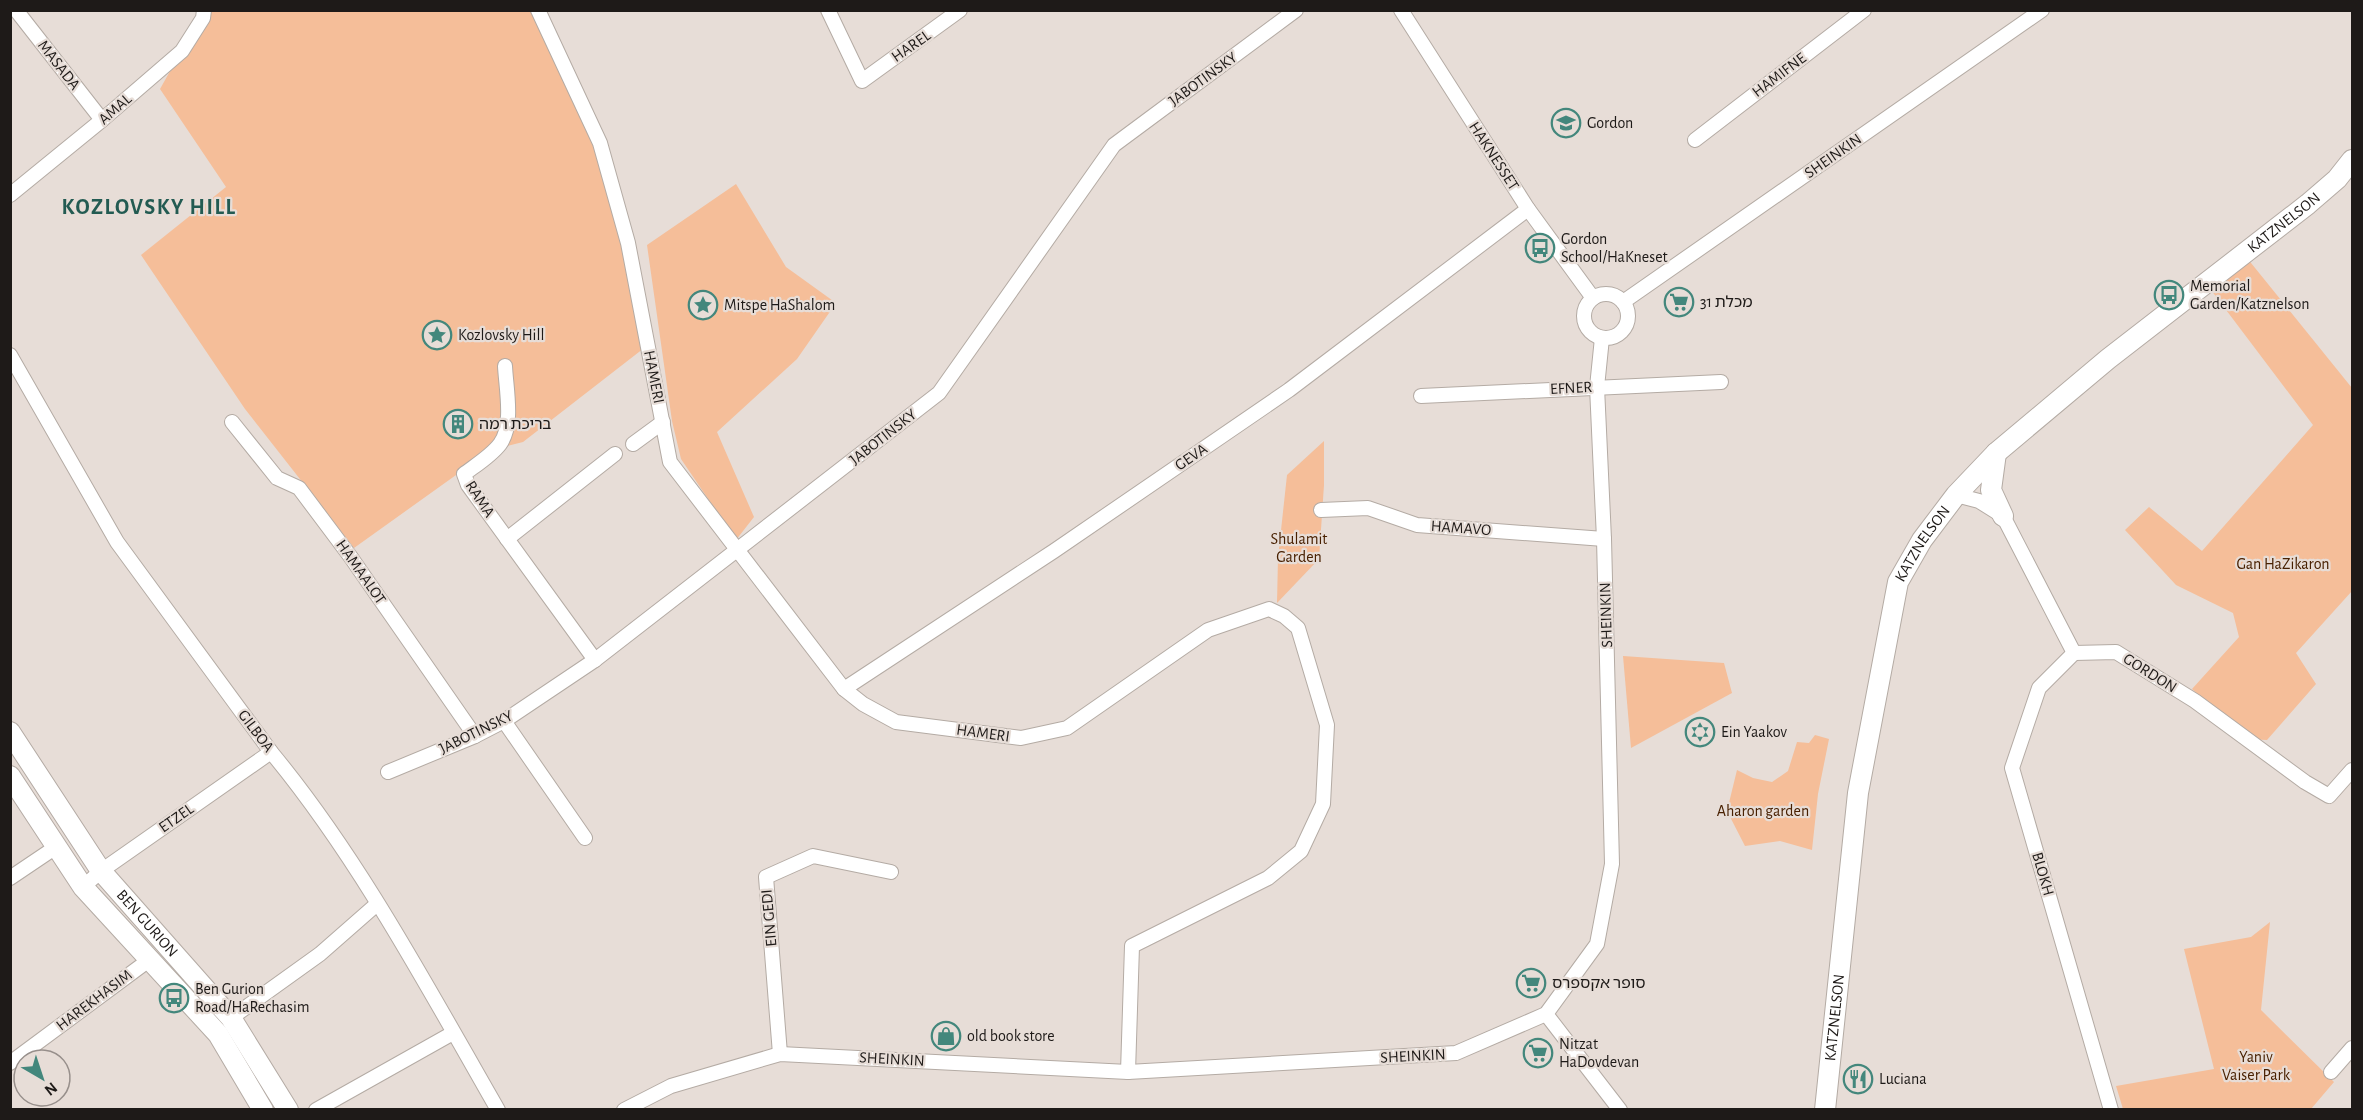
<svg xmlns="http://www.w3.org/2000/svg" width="2363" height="1120" viewBox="0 0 2363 1120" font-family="'Alegreya Sans','Noto Sans Hebrew',sans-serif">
  <rect width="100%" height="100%" fill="#e7ddd7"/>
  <g fill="#f5be99">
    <path d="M204 11H538L600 143 648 345 523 442 491 450 354 548 245 409 141 255 226 187 160 89Z"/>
    <path d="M736 184 786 267 836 303 797 359 717 432 754 517 736 540 681 459 672 421 647 245Z"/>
    <path d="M2247 258 2352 388V591L2296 653 2316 684 2267 740 2246 739 2192 689 2239 637 2233 613 2176 585 2125 530 2149 507 2202 551 2313 425 2208 286Z"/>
    <path d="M1324 441V485L1319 559 1277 603 1278 558 1287 475Z"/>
    <path d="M1623 656 1724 663 1732 693 1631 748Z"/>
    <path d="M1815 735 1829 739 1818 794 1812 850 1780 841 1745 846 1727 811 1737 770 1753 778 1772 782 1788 771 1797 742 1809 743Z"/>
    <path d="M2270 922 2261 1010 2334 1082 2311 1109H2123L2116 1086 2214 1069 2184 949 2251 937Z"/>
  </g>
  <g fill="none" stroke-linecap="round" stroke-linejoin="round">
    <g stroke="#b4aba4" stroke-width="16">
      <g id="street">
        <path d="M16 10 102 120"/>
        <path d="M538 10 600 143 628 243 670 462 844 689 863 704 896 722 1021 738 1067 728 1208 630 1269 609 1284 616 1298 628 1327 725 1323 804 1301 851 1268 878 1132 946 1128 1072"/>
        <path d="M828 10 862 81 960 10"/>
        <path d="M1401 10 1528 209 1593 298"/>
        <path d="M1695 140 1864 10"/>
        <path d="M10 195 102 120 182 51 203 18 204 10"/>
        <circle cx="1606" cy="316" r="22"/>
        <path d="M1623 302 2042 10"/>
        <path d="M10 355 117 542 271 752C359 858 429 990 498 1110"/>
        <path d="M505 366C506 388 514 425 500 444 491 456 476 465 464 474L468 485 595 660"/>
        <path d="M1421 396 1721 382"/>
        <path d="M232 422 277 478 299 488 350 556 475 736"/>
        <path d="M633 444 663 422"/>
        <path d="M1956 495 1979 501 2003 516 2074 653"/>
        <path d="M1321 510 1368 508 1417 525 1604 539"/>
        <path d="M507 539 615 454"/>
        <path d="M2074 653 2039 688 2012 768 2111 1110"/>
        <path d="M2074 653 2116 652 2195 701 2305 782 2329 796 2352 770"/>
        <path d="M844 689 1054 551 1289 390 1528 209"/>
        <path d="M504 721 585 838"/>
        <path d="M388 772 475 736 504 721 595 660 939 393 1114 145 1296 10"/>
        <path d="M10 878 56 847"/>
        <path d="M83 887 101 871 271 752"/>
        <path d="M1546 1014 1620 1110"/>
        <path d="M231 1018 320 954 377 904"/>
        <path d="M780 1054 766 877 813 856 891 872"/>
        <path d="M10 1063 149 960"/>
        <path d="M2331 1072 2352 1048"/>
        <path d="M316 1110 453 1033"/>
        <path d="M624 1110 671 1086 780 1054 1128 1072 1456 1053 1546 1014 1597 944 1612 864 1604 539 1597 387 1602 338"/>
      </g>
    </g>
    <g stroke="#b4aba4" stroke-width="22">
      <g id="secondary">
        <path d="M1996 453 1991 490 2003 516"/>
        <path id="s1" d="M10 732 101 871 231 1018 288 1110"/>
        <path d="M10 776 83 887 218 1034 263 1110"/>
        <path id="s2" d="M1825 1110 1858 793 1898 582 1922 540 1956 495 1996 453 2108 359 2308 204 2337 179 2352 160"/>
      </g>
    </g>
    <use href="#street" stroke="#fff" stroke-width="14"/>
    <use href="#secondary" stroke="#fff" stroke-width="20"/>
  </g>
  <defs>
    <g id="school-ring" transform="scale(1.5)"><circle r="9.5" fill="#e7ddd7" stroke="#43877c" stroke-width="1.5"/><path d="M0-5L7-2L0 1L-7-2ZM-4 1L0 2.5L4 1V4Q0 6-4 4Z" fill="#43877c"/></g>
    <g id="bus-ring" transform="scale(1.5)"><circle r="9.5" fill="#e7ddd7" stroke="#43877c" stroke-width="1.5"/><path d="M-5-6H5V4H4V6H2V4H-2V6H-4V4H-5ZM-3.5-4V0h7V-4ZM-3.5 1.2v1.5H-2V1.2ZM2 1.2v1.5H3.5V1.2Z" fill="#43877c"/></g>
    <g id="supermarket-ring" transform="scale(1.5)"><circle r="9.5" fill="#e7ddd7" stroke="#43877c" stroke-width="1.5"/><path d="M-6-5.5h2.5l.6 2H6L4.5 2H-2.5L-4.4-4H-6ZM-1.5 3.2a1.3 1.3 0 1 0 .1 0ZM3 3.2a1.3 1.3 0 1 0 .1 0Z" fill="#43877c"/></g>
    <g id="sight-ring" transform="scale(1.5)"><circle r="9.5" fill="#e7ddd7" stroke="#43877c" stroke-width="1.5"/><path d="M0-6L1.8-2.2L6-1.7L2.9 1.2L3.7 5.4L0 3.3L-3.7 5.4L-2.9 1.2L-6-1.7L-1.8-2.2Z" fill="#43877c"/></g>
    <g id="building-ring" transform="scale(1.5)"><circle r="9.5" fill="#e7ddd7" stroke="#43877c" stroke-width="1.5"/><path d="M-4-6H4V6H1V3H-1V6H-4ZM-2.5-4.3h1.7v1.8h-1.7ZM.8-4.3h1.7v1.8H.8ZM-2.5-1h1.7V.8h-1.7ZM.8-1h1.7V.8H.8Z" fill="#43877c"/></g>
    <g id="synagogue-ring" transform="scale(1.5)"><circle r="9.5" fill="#e7ddd7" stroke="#43877c" stroke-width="1.5"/><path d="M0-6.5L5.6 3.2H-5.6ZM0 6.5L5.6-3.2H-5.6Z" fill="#43877c"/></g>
    <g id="shop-ring" transform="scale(1.5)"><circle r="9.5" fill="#e7ddd7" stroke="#43877c" stroke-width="1.5"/><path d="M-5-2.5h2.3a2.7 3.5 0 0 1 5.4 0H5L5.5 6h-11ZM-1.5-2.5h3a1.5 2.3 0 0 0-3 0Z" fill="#43877c"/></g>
    <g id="restaurant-ring" transform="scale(1.5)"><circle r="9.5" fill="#e7ddd7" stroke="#43877c" stroke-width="1.5"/><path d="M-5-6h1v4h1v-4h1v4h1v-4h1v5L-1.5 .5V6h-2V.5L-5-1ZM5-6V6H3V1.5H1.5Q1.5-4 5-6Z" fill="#43877c"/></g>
  </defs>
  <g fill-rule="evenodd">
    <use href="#school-ring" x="1566" y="123"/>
    <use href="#bus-ring" x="1540" y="248"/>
    <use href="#bus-ring" x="2169" y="295"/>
    <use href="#supermarket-ring" x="1679" y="302"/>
    <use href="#sight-ring" x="703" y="305"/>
    <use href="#sight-ring" x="437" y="335"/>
    <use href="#building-ring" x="458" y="424"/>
    <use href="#synagogue-ring" x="1700" y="732"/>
    <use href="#supermarket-ring" x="1531" y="983"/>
    <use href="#bus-ring" x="174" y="998"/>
    <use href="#shop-ring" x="946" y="1036"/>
    <use href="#supermarket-ring" x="1538" y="1053"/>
    <use href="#restaurant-ring" x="1858" y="1079"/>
  </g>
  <g text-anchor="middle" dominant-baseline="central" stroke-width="4.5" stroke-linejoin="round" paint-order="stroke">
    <g font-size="16" fill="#1e1a18" stroke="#e7ddd7">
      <text transform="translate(911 46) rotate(-35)">HAREL</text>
      <text transform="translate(59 65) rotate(52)">MASADA</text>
      <text transform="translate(1779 75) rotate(-37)">HAMIFNE</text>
      <text transform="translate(1203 79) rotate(-36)">JABOTINSKY</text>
      <text transform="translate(115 109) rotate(-41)">AMAL</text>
      <text transform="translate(1494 156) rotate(57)">HAKNESSET</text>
      <text transform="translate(1833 156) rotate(-35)">SHEINKIN</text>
      <text stroke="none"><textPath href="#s2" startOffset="1065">KATZNELSON</textPath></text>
      <text transform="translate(654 377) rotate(79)">HAMERI</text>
      <text transform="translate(1571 388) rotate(-3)">EFNER</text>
      <text transform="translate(883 437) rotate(-38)">JABOTINSKY</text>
      <text transform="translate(1191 457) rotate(-34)">GEVA</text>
      <text transform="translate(480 499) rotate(57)">RAMA</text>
      <text transform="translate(1461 528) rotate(4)">HAMAVO</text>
      <text stroke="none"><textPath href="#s2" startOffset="579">KATZNELSON</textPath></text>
      <text transform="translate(361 572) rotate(55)">HAMAALOT</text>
      <text transform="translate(1606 615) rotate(-92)">SHEINKIN</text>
      <text transform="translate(2150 673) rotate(32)">GORDON</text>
      <text transform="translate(256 731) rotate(53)">GILBOA</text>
      <text transform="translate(476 732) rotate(-26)">JABOTINSKY</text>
      <text transform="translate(983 733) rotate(8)">HAMERI</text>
      <text transform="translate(176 818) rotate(-35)">ETZEL</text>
      <text transform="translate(2043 874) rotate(74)">BLOKH</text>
      <text transform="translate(769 918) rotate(-95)">EIN GEDI</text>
      <text stroke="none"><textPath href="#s1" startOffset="236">BEN GURION</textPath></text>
      <text transform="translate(94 1000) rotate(-37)">HAREKHASIM</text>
      <text stroke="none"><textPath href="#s2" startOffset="93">KATZNELSON</textPath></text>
      <text transform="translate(1413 1056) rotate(-3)">SHEINKIN</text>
      <text transform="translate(892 1059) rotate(3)">SHEINKIN</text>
    </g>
    <g font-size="16" fill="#1e1a18" stroke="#e7ddd7" text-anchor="start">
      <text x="1587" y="123">Gordon</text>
      <text x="1561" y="239">Gordon<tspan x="1561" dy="18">School/HaKneset</tspan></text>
      <text x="2190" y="286">Memorial<tspan x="2190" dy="18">Garden/Katznelson</tspan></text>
      <text x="1700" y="302">מכלת 31</text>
      <text x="724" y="305">Mitspe HaShalom</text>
      <text x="458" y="335">Kozlovsky Hill</text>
      <text x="479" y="424">בריכת רמה</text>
      <text x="1721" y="732">Ein Yaakov</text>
      <text x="1552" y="983">סופר אקספרס</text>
      <text x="195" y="989">Ben Gurion<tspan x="195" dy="18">Road/HaRechasim</tspan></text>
      <text x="967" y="1036">old book store</text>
      <text x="1559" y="1044">Nitzat<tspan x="1559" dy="18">HaDovdevan</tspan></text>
      <text x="1879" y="1079">Luciana</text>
    </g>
    <g font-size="16" fill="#482000" stroke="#e7ddd7">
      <text x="1299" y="539">Shulamit<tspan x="1299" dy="18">Garden</tspan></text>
      <text x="2283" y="564">Gan HaZikaron</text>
      <text x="1763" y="811">Aharon garden</text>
      <text x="2256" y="1057">Yaniv<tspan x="2256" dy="18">Vaiser Park</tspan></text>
    </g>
    <g font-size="22" font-weight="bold" letter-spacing="1.5" fill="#235b52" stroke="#e7ddd7">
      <text x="149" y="207">KOZLOVSKY HILL</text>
    </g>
  </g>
  <rect width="2363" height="1120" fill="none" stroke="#1e1a18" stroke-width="24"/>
  <g transform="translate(42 1078) rotate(141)"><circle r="28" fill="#e7ddd7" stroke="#978f8b" stroke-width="1.5"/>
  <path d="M0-4.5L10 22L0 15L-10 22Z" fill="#43877c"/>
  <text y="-9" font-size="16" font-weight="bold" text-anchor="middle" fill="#1e1a18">N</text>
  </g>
</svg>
